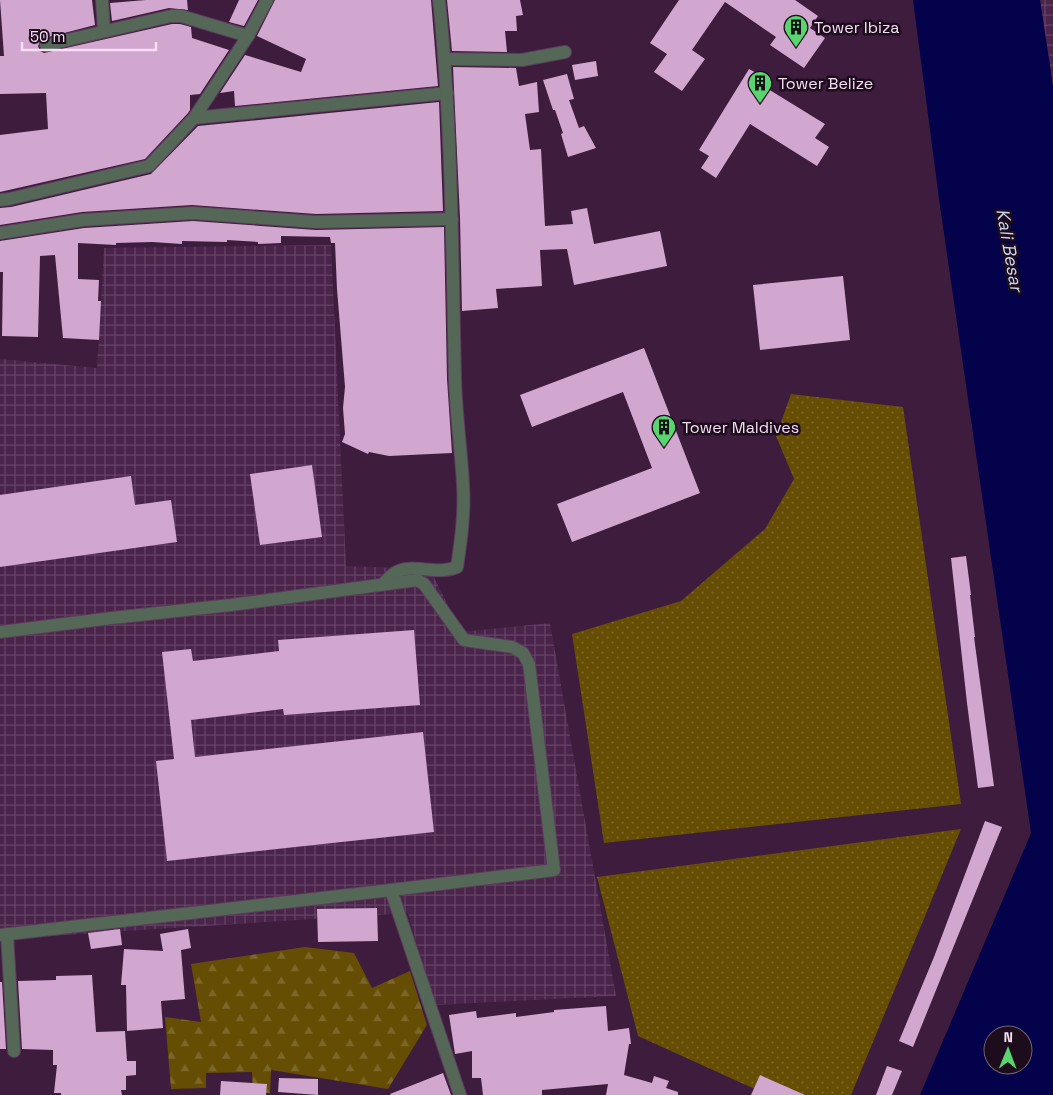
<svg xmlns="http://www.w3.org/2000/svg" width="1053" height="1095" viewBox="0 0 1053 1095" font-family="'Space Grotesk',sans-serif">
  <defs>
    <pattern id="industrial-grid" width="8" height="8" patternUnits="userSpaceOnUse" patternTransform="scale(1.25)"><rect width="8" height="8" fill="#4b244b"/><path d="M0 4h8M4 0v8" fill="none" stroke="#664366"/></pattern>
    <pattern id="forest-firs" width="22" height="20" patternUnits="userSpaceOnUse" patternTransform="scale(1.25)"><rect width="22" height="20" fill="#654d03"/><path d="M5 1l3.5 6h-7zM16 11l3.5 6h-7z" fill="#7c6628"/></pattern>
    <pattern id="park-dots" width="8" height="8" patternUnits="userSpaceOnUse" patternTransform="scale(1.25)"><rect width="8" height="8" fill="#654d03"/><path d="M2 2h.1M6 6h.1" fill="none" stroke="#7c6628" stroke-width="1.8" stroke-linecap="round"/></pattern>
  </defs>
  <rect width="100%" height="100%" fill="#3e1c3e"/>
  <g fill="url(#industrial-grid)">
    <path d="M1040 0H1053V86Z"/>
    <path d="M331 245 346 566 430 569 461 632 550 623 616 996 434 1005 408 913 0 939V359L97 368 104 248Z"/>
  </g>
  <path fill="url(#forest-firs)" d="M305 947 354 953 372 988 410 971 427 1025 388 1089 271 1070 270 1093H253L252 1072 206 1073V1088L171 1089 165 1017 201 1022 191 964Z"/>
  <g fill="url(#park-dots)">
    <path d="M791 394 903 407 961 804 604 843 572 634 681 601 765 529 794 479 776 436Z"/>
    <path d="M961 829 851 1095H768L638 1036 597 877Z"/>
  </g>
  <path fill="#04024b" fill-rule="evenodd" d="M913 0H1040L1053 86V1095H920L1031 833 939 199ZM993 1035H1023V1065H993Z"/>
  <g fill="#d1a6cf">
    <path d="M0 0H92L95 25 41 39 38 46 40 51 44 53 172 24H180L191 27 192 38 229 50 200 94 190 95V110L188 113 145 159 0 192V135L48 129 46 93 0 94V56H4Z"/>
    <path d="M146 0H187L188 10 169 8 112 21 110 3Z"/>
    <path d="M239 0H258L244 26 229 22Z"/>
    <path d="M275 0H431L438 86 235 106 234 91 220 93 245 55 301 72 306 59 257 36Z"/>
    <path d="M447 0H520L523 15 516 16 517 31H505L507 52 452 51Z"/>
    <path d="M679 0H795L818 16 810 28 825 38 804 68 770 45 776 37 725 2 692 50 705 59 682 91 654 72 667 54 650 43Z"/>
    <path d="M596 61 598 76 575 80 572 65Z"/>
    <path d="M453 67 516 68 519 86 537 82 539 112 525 114 530 150 541 149 545 226 573 224 571 211 587 208 594 244 660 231 667 266 574 285 567 249 540 250 542 286 496 289 498 308 462 311 460 218Z"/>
    <path d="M749 69 764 77 760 84 825 124 815 138 829 147 817 166 750 124 716 178 701 168 709 156 699 150Z"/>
    <path d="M567 74 574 99 569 100 579 128 584 126 596 148 568 157 561 134 563 133 555 110H553L543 80Z"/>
    <path d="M439 102 443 211 316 214 192 205 82 212 0 225V208L11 207 151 174 198 126Z"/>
    <path d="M193 221 316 230 444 227 447 379 452 453 389 456 369 452 368 454 342 442 345 434 343 408 345 387 337 289 335 243H331L330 237 281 236V243L258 244V242L227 240V242L182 241V244L152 242 116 243V245L78 243V279L99 280 98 301H101L99 340 63 338 55 255 40 256 38 337 2 336 3 272H0V241L84 228Z"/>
    <path d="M843 276 850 340 760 350 753 285Z"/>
    <path d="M644 348 700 493 572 542 557 504 652 468 623 392 532 427 520 395Z"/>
    <path d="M312 465 322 537 260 545 250 474Z"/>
    <path d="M131 476 135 505 171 500 177 542 0 567V495Z"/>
    <path d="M966 556 971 595H970L975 637H974L994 786 978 788 967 703 951 558Z"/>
    <path d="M414 630 420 705 284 715 283 709 191 720 195 757 423 732 434 832 167 861 156 761 174 759 162 652 191 649 193 661 279 651 278 640Z"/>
    <path d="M985 821 1002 827 913 1047 899 1041 934 957Z"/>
    <path d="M377 908 378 941 318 942 317 909Z"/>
    <path d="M120 929 122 945 91 949 88 933Z"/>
    <path d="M188 929 191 948 181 950 185 999 161 1001 163 1028 127 1031 126 985H121L124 949 163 951 160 934Z"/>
    <path d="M92 975 96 1032 125 1031 127 1061H136V1075L126 1076V1090H121L122 1095H61V1093H54L57 1065H53V1050L22 1049 18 981 56 980V976Z"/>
    <path d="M0 982H2L6 1049H0Z"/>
    <path d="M606 1006 608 1031 629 1028 631 1044H629L624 1075 652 1083 654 1076 669 1081 666 1088 678 1092V1095H606L608 1084 542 1090V1095H483L481 1078H472V1051L455 1054 449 1015 476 1011 477 1018 516 1013V1017L554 1012V1010Z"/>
    <path d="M887 1066 902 1071 892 1095H876Z"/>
    <path d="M443 1073 451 1095H391L390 1094Z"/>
    <path d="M760 1075 805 1095H751Z"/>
    <path d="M279 1078 318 1079V1095L278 1092Z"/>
    <path d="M221 1081 267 1084 266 1095H220Z"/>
  </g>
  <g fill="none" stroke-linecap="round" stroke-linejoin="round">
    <g stroke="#5b3b5b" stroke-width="14">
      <g id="minor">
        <path d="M102 0 104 31"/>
        <path d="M46 45 171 16H181L248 36"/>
        <path d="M445 59 522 60 565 52"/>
        <path d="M194 118 447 93"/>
        <path d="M0 200 9 199 149 166 194 118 248 36 267 0"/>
        <path d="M0 233 83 220 193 213 316 222 452 219"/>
        <path d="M383 584C387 580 391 575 395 573 410 562 437 576 457 567 461 540 465 512 463 484 461 449 456 414 455 379 452 252 452 126 439 0"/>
        <path d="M0 632 112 618 231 605 417 580 424 584 464 640 512 647 523 653 529 664 554 870 391 890 0 935"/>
        <path d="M391 890 460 1095"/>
        <path d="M7 934 14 1051"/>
      </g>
    </g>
    <use href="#minor" stroke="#556757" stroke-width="12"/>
  </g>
  <defs>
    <g id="building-pin" transform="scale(1.25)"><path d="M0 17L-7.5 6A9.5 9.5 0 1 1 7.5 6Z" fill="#58d56f" stroke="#1d0d1c"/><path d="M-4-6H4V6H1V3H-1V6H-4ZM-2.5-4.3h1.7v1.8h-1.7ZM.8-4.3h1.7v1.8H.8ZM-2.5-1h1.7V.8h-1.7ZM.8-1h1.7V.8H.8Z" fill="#111"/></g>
  </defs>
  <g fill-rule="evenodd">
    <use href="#building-pin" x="796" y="27"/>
    <use href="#building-pin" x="760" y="83"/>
    <use href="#building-pin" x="664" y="427"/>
  </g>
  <g text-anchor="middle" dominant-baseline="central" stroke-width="5" stroke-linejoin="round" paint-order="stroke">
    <g font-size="16" fill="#f6dff5" stroke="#1d0d1c" text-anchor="start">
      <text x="814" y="27">Tower Ibiza</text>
      <text x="778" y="83">Tower Belize</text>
      <text x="682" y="427">Tower Maldives</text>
    </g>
    <g font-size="18" font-style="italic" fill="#cad5ee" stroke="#1d0d1c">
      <text transform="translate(1010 250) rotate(80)">Kali Besar</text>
    </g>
  </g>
  <g transform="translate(1008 1050) rotate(1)"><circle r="24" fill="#1d0d1c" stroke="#746173"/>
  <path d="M0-4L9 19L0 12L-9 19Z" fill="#58d56f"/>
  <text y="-8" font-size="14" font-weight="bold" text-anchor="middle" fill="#f6dff5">N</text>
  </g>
  <path d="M22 42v8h134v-8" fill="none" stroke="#f6dff5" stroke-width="2.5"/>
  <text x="30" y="42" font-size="15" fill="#f6dff5" stroke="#1d0d1c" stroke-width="4" paint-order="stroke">50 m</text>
</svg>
